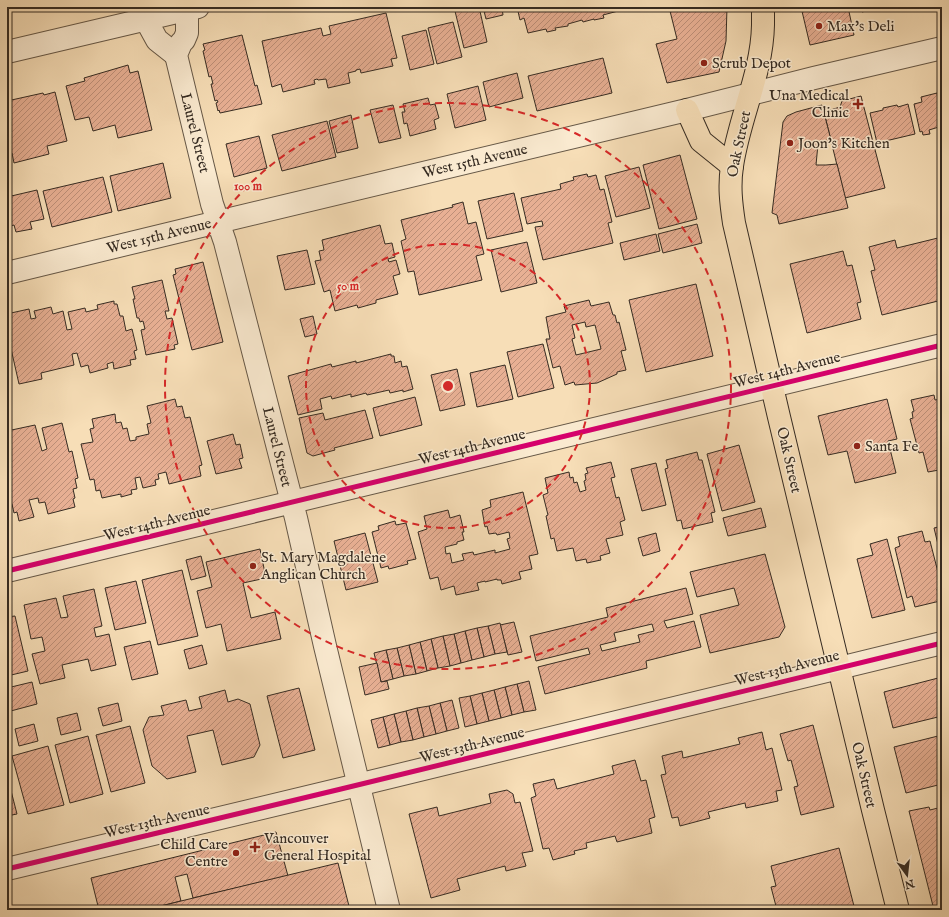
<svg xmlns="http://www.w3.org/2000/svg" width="949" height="917" viewBox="0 0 949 917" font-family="'IM FELL English',serif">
  <defs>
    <pattern id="building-hatch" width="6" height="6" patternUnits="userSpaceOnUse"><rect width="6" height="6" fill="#e8b094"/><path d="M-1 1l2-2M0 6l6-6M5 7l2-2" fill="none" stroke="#bd8f78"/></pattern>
  </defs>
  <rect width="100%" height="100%" fill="#f7deb7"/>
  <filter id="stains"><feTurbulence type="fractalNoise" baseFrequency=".005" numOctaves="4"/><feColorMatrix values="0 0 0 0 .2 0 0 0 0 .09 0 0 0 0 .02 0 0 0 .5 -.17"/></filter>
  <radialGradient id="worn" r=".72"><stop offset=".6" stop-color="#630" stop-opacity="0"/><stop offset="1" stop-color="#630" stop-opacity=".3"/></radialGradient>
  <g fill="url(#building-hatch)" stroke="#352b22" fill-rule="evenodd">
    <path d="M454 7H479L487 42 464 48Z"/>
    <path d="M483 7H505L502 8 503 15 486 19Z"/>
    <path d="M517 7H621L622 10 603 15 604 18 594 20V19L583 22 582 20 568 24V26L555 28 556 30 547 32 546 29 528 33 524 18 520 20Z"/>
    <path d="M669 7H727L726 41 719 72 667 83 656 44 677 39Z"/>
    <path d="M801 7H848L854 35 810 45Z"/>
    <path d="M861 7H882L862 12Z"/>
    <path d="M386 13 397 58 391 59 393 66 361 73 360 69 356 70V71L348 73 350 83 328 88 326 79 318 80 317 79 314 80 315 84 283 92 281 84 272 87 262 41 321 28 323 36 331 34 329 26Z"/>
    <path d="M453 22 462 57 437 64 428 28Z"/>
    <path d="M426 30 434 64 410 70 402 36Z"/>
    <path d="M242 35 255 86 257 85 262 104 220 113 219 110 218 111 216 103 218 102 217 100 215 101 211 84H213L211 76 209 77 203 51 205 50 203 44Z"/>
    <path d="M603 58 612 93 537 111 528 76Z"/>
    <path d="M128 65 130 73 138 71 152 130 118 138 115 125 93 131 89 117 75 120 66 86 85 81 84 78Z"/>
    <path d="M517 73 523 98 489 107 483 82Z"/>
    <path d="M478 86 486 120 455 128 447 94Z"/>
    <path d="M55 92 67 141 47 146 49 154 14 163 12 153 7 154V101L43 93 44 95Z"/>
    <path d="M937 93 938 98 942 97V126L929 130 930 134 923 135 922 131 920 132 914 104 922 102 921 97Z"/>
    <path d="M861 96 885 188 845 198 824 112 840 107 842 101Z"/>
    <path d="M428 98 430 105 435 104 439 118 434 120 436 129 410 136 407 123 404 124 402 112H405L403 104Z"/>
    <path d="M908 104 915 134 877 143 870 113 883 110V108L897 105 898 107Z"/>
    <path d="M393 105 401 138 379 143 370 110Z"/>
    <path d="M822 105 831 140 818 144 816 165H826L837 164 848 208 779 224 777 215 772 213 783 122 787 116 796 112Z"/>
    <path d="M351 115 358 148 337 153 329 121Z"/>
    <path d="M327 121 336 157 282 171 272 135Z"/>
    <path d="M259 136 267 168 234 177 226 144Z"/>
    <path d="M680 155 697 219 659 229 643 165Z"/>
    <path d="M163 163 171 198 118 211 110 176Z"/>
    <path d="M639 167 650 208 616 217 605 176Z"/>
    <path d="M587 174 588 177 596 175 600 190 604 189 612 222 608 223 613 243 543 260 535 227 543 226 542 221 527 224 521 198 561 189 560 184 574 180 573 177Z"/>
    <path d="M103 177 112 212 52 227 43 191Z"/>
    <path d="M37 190 44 219 30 222 32 229 16 232 14 225 7 227V197Z"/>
    <path d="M514 193 523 231 487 239 478 201Z"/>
    <path d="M463 202 468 224 476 222 484 254 476 256 482 280 419 295 414 271 408 272 401 241 406 239 401 220 453 207 452 205Z"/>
    <path d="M697 224 702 243 663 253 658 234Z"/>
    <path d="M380 225 385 244 392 243 395 257 388 259 389 262 396 260 400 274 393 276 398 294 376 300V303L358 308 357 305 335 311 330 290 324 292 315 261 321 260 319 251 324 250 322 240Z"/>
    <path d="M656 234 660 251 624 260 620 243Z"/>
    <path d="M942 237V300L882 315 871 271 875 270 869 247 895 240 897 248Z"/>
    <path d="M527 242 537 283 501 292 491 250Z"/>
    <path d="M307 250 315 284 285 290 277 256Z"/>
    <path d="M843 251 847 266 852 265 861 302 857 303 861 319 807 333 790 264Z"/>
    <path d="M203 262 223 342 192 350 173 275 176 274 175 269Z"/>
    <path d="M162 280 169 311H165L167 319 172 318 178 344 174 345 175 349 146 355 141 330 145 329 143 321 140 322 139 318H137L133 299H135L132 287Z"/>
    <path d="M696 284 713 356 646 372 629 300Z"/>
    <path d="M589 300 591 306 609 302 613 315H615L617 323 619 322 626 350 621 351 626 370 617 372V374L597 383 575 385 574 382 565 385 560 366 553 368 546 339H550L546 317 566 312 564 306ZM585 322 586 327 595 325 601 349 576 355 572 339 575 338 572 325Z"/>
    <path d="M114 301V304H117L120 316H123L126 331 132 329 137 350 134 351 136 359 130 360 131 365 114 369 113 362 107 364 108 368 90 373 88 365 81 367 77 353 72 354 74 365 41 373 42 379 19 384 7 331V317H11V313L29 309 31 319 36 318 34 311 51 307 53 314 63 311 67 330 72 329 68 312 85 308 86 312 98 309 97 305Z"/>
    <path d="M313 316 317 334 305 337 300 319Z"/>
    <path d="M543 344 554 388 518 397 507 352Z"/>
    <path d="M391 354V356H394L395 363 401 361 402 367 407 366 413 389 403 392V390L390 393 389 390 367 395 366 393 351 397V394L332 399 331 396 320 399 322 409 298 415 288 376 331 364 332 367 356 361V363Z"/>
    <path d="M505 365 513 399 477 407 470 373Z"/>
    <path d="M457 369 465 405 440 411 431 375Z"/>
    <path d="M934 395 935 400 942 399V466L938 467 939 470 928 472 923 452 919 453 910 419 913 418 912 412 914 411 911 400Z"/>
    <path d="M415 397 422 425 380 436 373 408Z"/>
    <path d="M175 399 177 407 182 406 185 418 190 417 202 465 199 466 201 476 169 484 166 472 158 474 159 479 155 480 156 485 143 488 140 477 135 478 137 489 131 490 132 494 121 497V494L102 498 100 490 96 491 94 479 90 480 81 444 93 442 90 429 94 428 92 419 115 414 116 423 121 422 123 429 127 428 130 441 136 440V437L149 434 147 424 151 423 147 406Z"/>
    <path d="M887 399 897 439 888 441 896 473 855 483 847 451 828 455 818 416Z"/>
    <path d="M365 410 373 438 334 448 335 450 313 456 307 453 299 418 323 413 325 420Z"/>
    <path d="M62 423 69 452 72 451 78 478 75 479 77 488 73 489 75 498 73 499 75 507 48 514 45 502 39 503 38 498 29 500 34 517 19 521 17 512 14 513 12 504 8 505 7 501V431L35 425 42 451 47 449 42 428Z"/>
    <path d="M233 434 236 445 240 444 243 458 239 459 242 468 216 474 207 441Z"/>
    <path d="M739 445 755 502 722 511 707 454Z"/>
    <path d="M697 452 699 460H702L715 512 711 513 713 522 683 529 681 520 677 521 665 469 668 468 666 460Z"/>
    <path d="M611 462 615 477 611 478 616 498 619 497 625 520 620 522 623 535 606 539 610 553 600 556 601 560 587 563 586 559 576 561 573 548 557 551 554 538 551 539 546 516 548 515 543 495 548 493 545 478 569 472 570 478 573 477 574 483 577 482 580 492 586 490 584 481 586 480 585 474 588 473 586 468Z"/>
    <path d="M656 463 666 505 642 511 631 469Z"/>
    <path d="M523 492 538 554 529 556 532 569 519 572 521 579 502 584 501 580H497V579L485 582V581L477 583 479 590 456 595 454 586 441 590 438 577 430 579 418 532 427 529 424 516 448 510 450 518 460 515 464 532H462L464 540 457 542V544L445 547 446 554 450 553 452 563 464 560 462 554 473 552 474 555 495 550V553L510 549 507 539 510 538 509 532 497 535 496 533 489 534 487 526 485 527 482 510 491 507 490 500Z"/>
    <path d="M761 508 766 527 728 536 723 518Z"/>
    <path d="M395 521 396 525 406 523 416 559 407 561 408 564 389 569 388 566 381 568 372 532 379 530 378 526Z"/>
    <path d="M942 526V561L934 528Z"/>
    <path d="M922 531 925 542 930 541 942 588 937 589 940 601 915 607 912 596 907 598 895 548 900 546 898 537Z"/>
    <path d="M365 533 378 582 346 590 334 541Z"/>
    <path d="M656 533 660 551 643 556 638 538Z"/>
    <path d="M887 539 905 610 872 618 857 559 873 555 870 544Z"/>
    <path d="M260 549 266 578 243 583 251 618 275 612 281 639 227 651 221 624 206 628 197 591 212 587 206 562Z"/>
    <path d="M765 554 785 627 779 637 710 653 700 615 739 605 734 588 697 597 690 572Z"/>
    <path d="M201 556 206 576 191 580 186 560Z"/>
    <path d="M182 570 198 636 158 645 142 580Z"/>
    <path d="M136 581 146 623 115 630 105 588Z"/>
    <path d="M686 588 693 614 664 621 667 628 694 621 701 647 646 661 647 668 545 694 538 667 590 654 588 648 536 661 530 636 608 617 606 608ZM652 624 654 631 638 635 640 642 602 651 600 645 616 641 614 633Z"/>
    <path d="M94 589 102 626 94 628 96 637 109 634 116 665 91 671 88 659 62 665 65 678 40 684 32 654 45 651 42 637 31 639 24 605 56 598 61 618 68 617 63 596Z"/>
    <path d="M15 616 28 671 7 676V617Z"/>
    <path d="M514 622 522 652 508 655 500 625Z"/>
    <path d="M500 623 507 652 495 654 488 626Z"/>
    <path d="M488 626 495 654 484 657 477 628Z"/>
    <path d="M477 628 484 657 472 660 465 631Z"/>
    <path d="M465 631 472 660 461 663 454 634Z"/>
    <path d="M454 634 461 663 450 666 443 636Z"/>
    <path d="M443 636 450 666 438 668 431 639Z"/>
    <path d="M431 639 438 668 427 671 420 642Z"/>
    <path d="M150 641 158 674 132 680 124 647Z"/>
    <path d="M420 642 427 671 416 674 409 645Z"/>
    <path d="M202 645 207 664 189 669 184 650Z"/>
    <path d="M409 645 416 674 404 676 397 648Z"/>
    <path d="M397 648 404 676 393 679 386 650Z"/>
    <path d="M386 650 393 679 381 682 374 653Z"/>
    <path d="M377 663 381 682 387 681 389 689 365 695 359 667Z"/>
    <path d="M942 677V716L893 728 884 692Z"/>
    <path d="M529 681 536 710 524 712 517 684Z"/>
    <path d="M32 682 37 704 7 712V688Z"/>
    <path d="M517 684 524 712 512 715 505 687Z"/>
    <path d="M505 687 512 715 501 718 494 690Z"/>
    <path d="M299 688 315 750 283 758 267 696Z"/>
    <path d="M225 690 228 702 238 699 250 704 260 745 254 757 222 765 213 730 187 736 196 772 167 779 152 766 143 730 149 717 164 715 161 706 186 700 189 711 202 708 199 697Z"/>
    <path d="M494 690 501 718 489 721 482 693Z"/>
    <path d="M482 693 489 721 477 724 470 696Z"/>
    <path d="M470 696 477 724 465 727 459 698Z"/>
    <path d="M452 700 459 728 447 731 440 703Z"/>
    <path d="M118 703 122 721 103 726 98 708Z"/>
    <path d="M440 703 447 731 436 734 429 706Z"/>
    <path d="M429 706 436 734 424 737 417 708Z"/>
    <path d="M417 708 424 737 413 740 406 711Z"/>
    <path d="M406 711 413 740 401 742 394 714Z"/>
    <path d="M77 713 81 730 61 735 57 718Z"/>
    <path d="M394 714 401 742 390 745 383 717Z"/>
    <path d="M383 717 390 745 378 748 371 720Z"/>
    <path d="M34 724 38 741 19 746 15 729Z"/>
    <path d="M813 725 834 807 801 815 794 787 798 786 791 760 788 761 780 734Z"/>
    <path d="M130 726 145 783 111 792 96 735Z"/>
    <path d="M762 732 766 750 772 748 782 790 776 791 778 801 746 808 745 803 708 812 710 818 680 826 678 817 672 818 661 775 666 774 662 756 682 751 683 758 740 744 738 738Z"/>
    <path d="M942 735V784L906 793 894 747Z"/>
    <path d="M88 736 103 794 70 803 55 745Z"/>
    <path d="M48 746 64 805 28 814 12 756Z"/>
    <path d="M635 760 641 781 646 780 655 817 649 819 652 833 617 842 615 836 586 843 587 848 574 851 575 854 553 860 549 848 543 849 531 798 536 796 533 784 554 779 557 789 614 774 612 766Z"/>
    <path d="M7 775 17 814 7 816Z"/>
    <path d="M507 790 513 794 515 803 520 802 533 851 522 853 526 866 506 871 505 866 457 879 460 890 431 898 409 814 437 807 439 816 491 803 489 794Z"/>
    <path d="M929 807 930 810 942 807V910H934L909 811Z"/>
    <path d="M276 832 288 876 193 898 187 874 175 877 181 901 145 910H99L91 878Z"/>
    <path d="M839 848 855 910H777L771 887 776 886 771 866Z"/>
    <path d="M338 863 350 910H145L181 901Z"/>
  </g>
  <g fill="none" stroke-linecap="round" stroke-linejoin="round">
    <g stroke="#665847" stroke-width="24">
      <g id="minor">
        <path d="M187 10V33L184 40 181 43 176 55 212 204 225 242 296 518 325 646 389 910"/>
        <path d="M146 20 157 40 176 55"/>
        <path d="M7 52 198 7"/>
        <path d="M7 273 197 227 687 110 814 78 942 48"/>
        <path d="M7 571 942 345"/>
        <path d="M7 869 341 789 942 643"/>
      </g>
    </g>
    <g stroke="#352b22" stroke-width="24">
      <g id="major">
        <path d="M763 7C763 13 763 19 763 25 762 74 739 118 732 166 729 186 731 203 734 223L779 417 873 810 898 910"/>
        <path d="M687 110 701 141 732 166"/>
      </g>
    </g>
    <use href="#minor" stroke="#faead0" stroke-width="22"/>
    <use href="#major" stroke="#f7deb7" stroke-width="22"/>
    <g stroke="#faead0" stroke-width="8">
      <g id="cycleway">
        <path d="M7 571 942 345"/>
        <path d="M7 869 341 789 942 643"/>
      </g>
    </g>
    <use href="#cycleway" stroke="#d6006c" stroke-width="5"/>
  </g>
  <g fill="none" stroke="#d62828" stroke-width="2" stroke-dasharray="7 5">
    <circle cx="448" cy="386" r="142"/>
    <circle cx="448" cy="386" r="283"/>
  </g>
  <g fill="#8f2418" stroke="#faead0" stroke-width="1.5">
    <circle cx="819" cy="26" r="4"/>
    <circle cx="704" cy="63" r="4"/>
    <path d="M856 98h4v4h4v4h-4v4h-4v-4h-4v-4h4z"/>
    <circle cx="790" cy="143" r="4"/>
    <circle cx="857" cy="446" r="4"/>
    <circle cx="253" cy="566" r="4"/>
    <path d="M253 841h4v4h4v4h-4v4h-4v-4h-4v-4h4z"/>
    <circle cx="236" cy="853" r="4"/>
  </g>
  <g text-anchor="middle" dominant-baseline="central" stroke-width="3" stroke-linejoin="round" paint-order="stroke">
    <g font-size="15" fill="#352b22" stroke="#faead0" text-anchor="start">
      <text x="827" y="26">Max's Deli</text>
      <text x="712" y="63">Scrub Depot</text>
      <text x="849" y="95" text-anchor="end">Una Medical<tspan x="849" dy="17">Clinic</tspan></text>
      <text x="798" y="143">Joon's Kitchen</text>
      <text x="865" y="446">Santa Fe</text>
      <text x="261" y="557">St. Mary Magdalene<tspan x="261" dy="17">Anglican Church</tspan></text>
      <text x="264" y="838">Vancouver<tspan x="264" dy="17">General Hospital</tspan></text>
      <text x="228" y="844" text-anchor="end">Child Care<tspan x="228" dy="17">Centre</tspan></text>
    </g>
    <g font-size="15" fill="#352b22" stroke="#faead0">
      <text transform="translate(195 133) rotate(76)">Laurel Street</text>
      <text transform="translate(739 144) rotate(-78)">Oak Street</text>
      <text transform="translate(475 161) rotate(-13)">West 15th Avenue</text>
      <text transform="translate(159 236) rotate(-14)">West 15th Avenue</text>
      <text transform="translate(787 370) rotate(-14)">West 14th Avenue</text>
      <text transform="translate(277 447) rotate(76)">Laurel Street</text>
      <text transform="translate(472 447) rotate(-14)">West 14th Avenue</text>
      <text transform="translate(789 460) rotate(77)">Oak Street</text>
      <text transform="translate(157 523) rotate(-14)">West 14th Avenue</text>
      <text transform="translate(787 668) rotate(-14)">West 13th Avenue</text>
      <text transform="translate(472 745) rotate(-14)">West 13th Avenue</text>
      <text transform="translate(864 775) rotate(77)">Oak Street</text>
      <text transform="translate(157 821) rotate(-13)">West 13th Avenue</text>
    </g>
  </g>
  <circle cx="448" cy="386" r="6" fill="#d62828" stroke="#faead0" stroke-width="2"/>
  <g font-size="12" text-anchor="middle" font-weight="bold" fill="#d62828" stroke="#faead0" stroke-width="3" stroke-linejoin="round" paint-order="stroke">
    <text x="248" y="190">100 m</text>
    <text x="348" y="290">50 m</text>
  </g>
  <rect width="949" height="917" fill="none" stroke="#f7deb7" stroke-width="24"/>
  <rect x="8" y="8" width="933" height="901" fill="none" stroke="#352b22" stroke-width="2"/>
  <rect x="12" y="12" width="925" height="893" fill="none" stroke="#352b22"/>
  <g transform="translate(907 875) rotate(165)" stroke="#faead0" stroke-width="3" paint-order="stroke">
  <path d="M0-3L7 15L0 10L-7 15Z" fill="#352b22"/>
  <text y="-6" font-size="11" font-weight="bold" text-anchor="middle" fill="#352b22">N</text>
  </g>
  <rect width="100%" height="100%" filter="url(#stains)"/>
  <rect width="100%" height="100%" fill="url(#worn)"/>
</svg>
